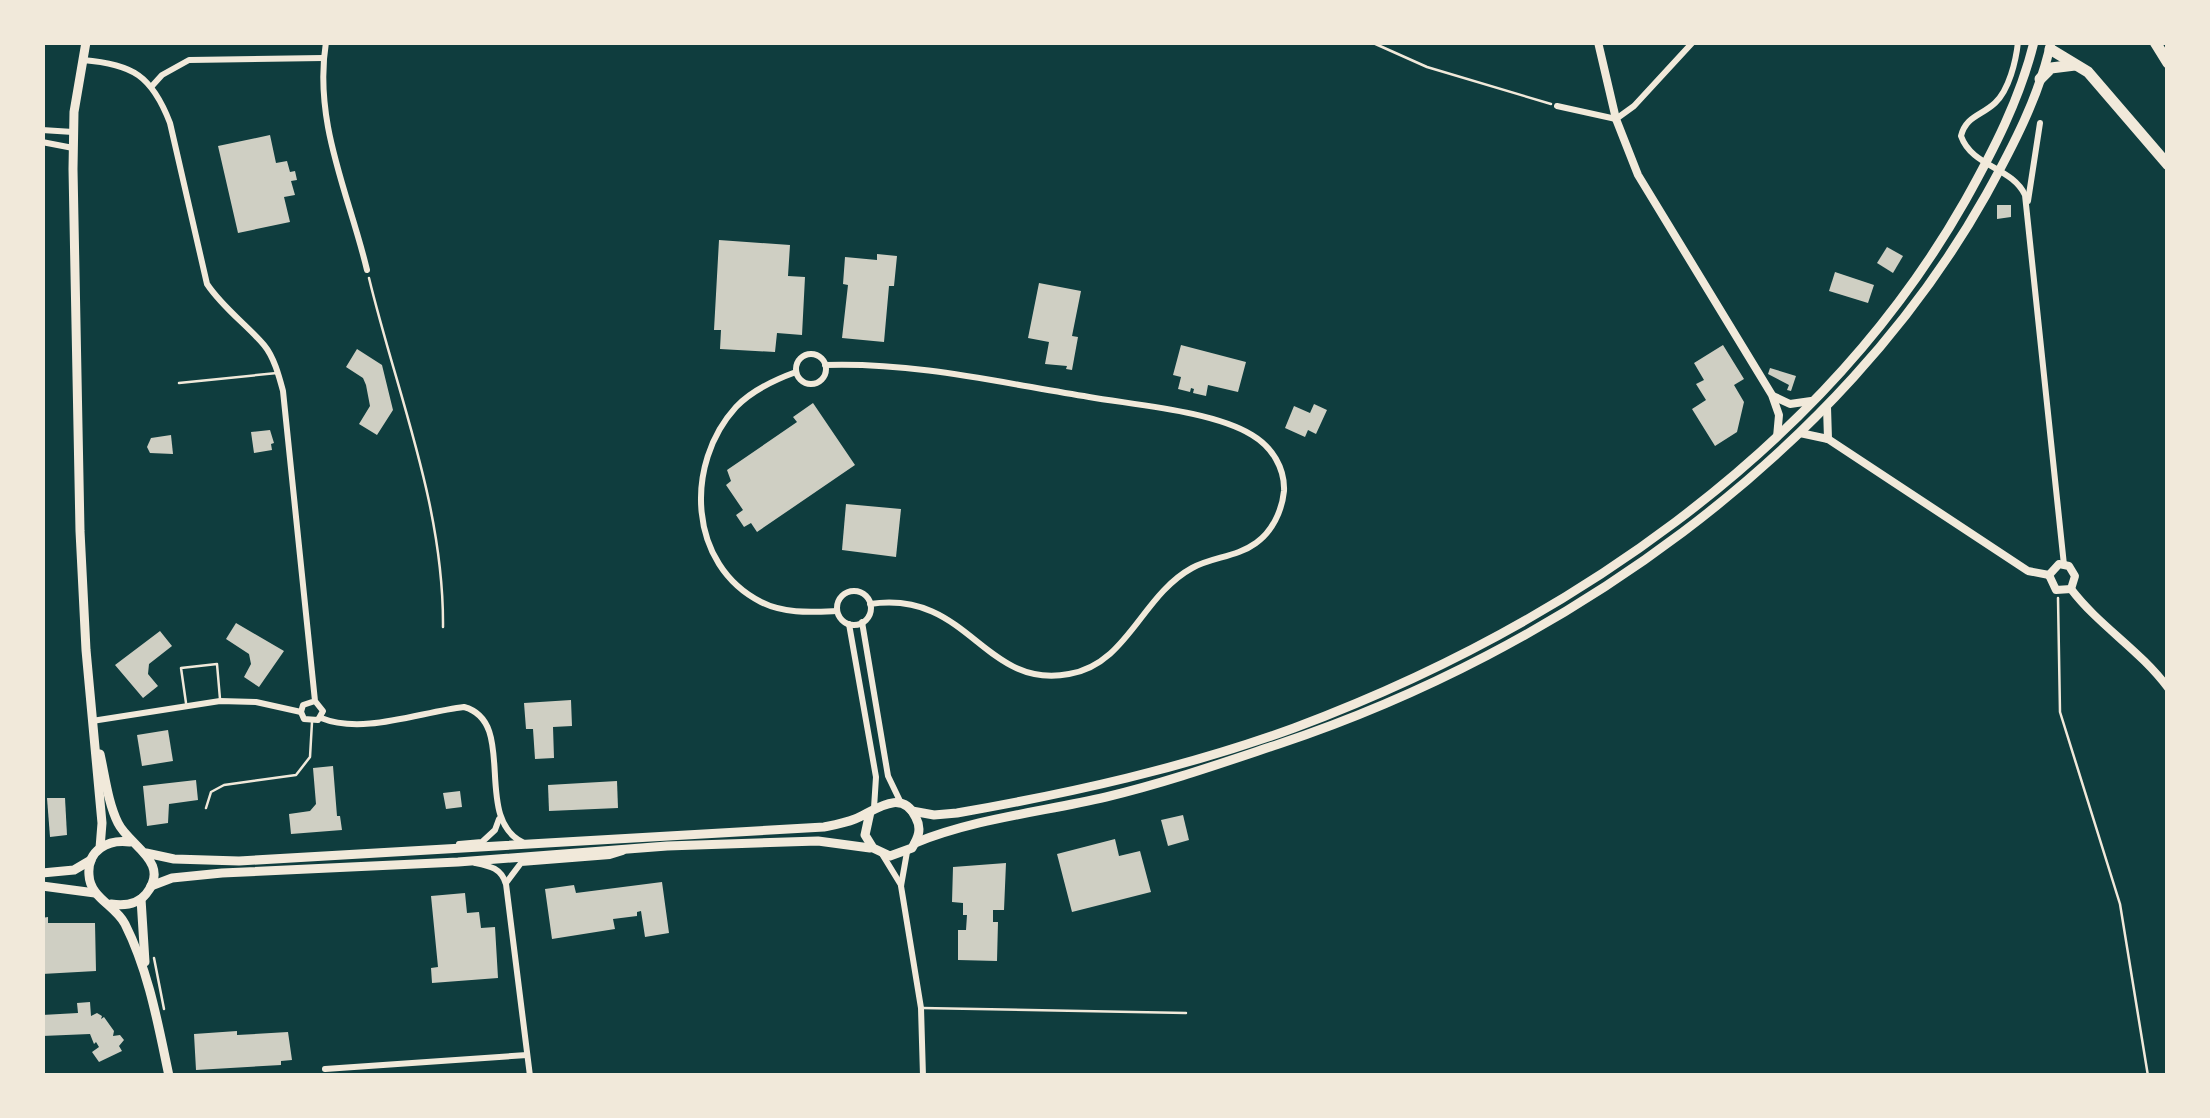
<svg xmlns="http://www.w3.org/2000/svg" width="2210" height="1118" viewBox="0 0 2210 1118" font-family="'IBM Plex Sans',sans-serif">
  <rect width="100%" height="100%" fill="#0f3d3e"/>
  <g fill="#cfcfc3">
    <path d="M270 135 276 163 287 161 290 172 295 171 297 180 291 181 295 195 284 197 290 222 238 233 218 146Z"/>
    <path d="M1997 205H2011V217L1997 219Z"/>
    <path d="M719 240 790 245 788 276 805 277 802 335 777 333 775 352 720 349 721 330H714Z"/>
    <path d="M1887 247 1903 256 1893 273 1877 263Z"/>
    <path d="M877 254 897 256 894 286H889L884 342 842 338 848 285 843 284 845 257 877 260Z"/>
    <path d="M1835 272 1874 285 1868 303 1829 291Z"/>
    <path d="M1039 283 1081 291 1072 336 1078 337 1072 370 1066 369 1067 366 1045 364 1049 342 1028 338Z"/>
    <path d="M1181 345 1246 362 1238 392 1208 385 1206 396 1193 393 1194 389 1191 388 1190 392 1178 389 1181 377 1173 375Z"/>
    <path d="M1723 345 1744 379 1734 385 1744 402 1737 432 1715 446 1692 409 1706 400 1696 384 1704 380 1694 363Z"/>
    <path d="M357 349 382 365 393 410 377 435 359 424 370 406 366 385 363 378 346 367Z"/>
    <path d="M1770 368 1796 376 1791 391 1787 390 1789 385 1768 374Z"/>
    <path d="M813 403 855 465 757 532 751 523 744 527 736 515 743 510 726 485 731 481 727 470 797 422 793 417Z"/>
    <path d="M1314 404 1327 410 1316 434 1308 430 1305 437 1285 428 1294 406 1310 413Z"/>
    <path d="M270 430 274 443 271 444 272 450 254 453 251 432Z"/>
    <path d="M171 435 173 454 150 453 147 447 151 438Z"/>
    <path d="M846 504 901 509 896 557 842 550Z"/>
    <path d="M236 623 284 651 259 687 244 677 251 664 249 654 226 639Z"/>
    <path d="M160 631 172 646 149 664 148 674 158 686 143 698 115 665Z"/>
    <path d="M571 700 572 726 553 727 554 758 535 759 533 729H526L524 703Z"/>
    <path d="M168 730 173 761 142 766 137 735Z"/>
    <path d="M333 766 337 816H340L342 830 291 834 289 814 310 811 316 804 313 768Z"/>
    <path d="M196 780 198 800 169 804 168 823 147 826 143 786Z"/>
    <path d="M617 781 618 808 549 811 548 785Z"/>
    <path d="M460 791 462 807 446 809 443 793Z"/>
    <path d="M47 798H65L67 835 50 837Z"/>
    <path d="M1183 815 1189 840 1168 846 1161 820Z"/>
    <path d="M1115 839 1119 856 1140 851 1151 892 1072 912 1057 854Z"/>
    <path d="M1006 863 1004 910H993V922H998L997 961 958 960V930H966L967 915H963V903L952 902 953 867Z"/>
    <path d="M662 882 669 933 645 937 641 911 637 912V916L613 919 615 929 552 939 545 889 574 885 576 893Z"/>
    <path d="M465 893 467 913 479 912 481 928 495 927 498 978 432 983 431 968 438 967 431 896Z"/>
    <path d="M48 917V923H95L96 971 42 974V918Z"/>
    <path d="M90 1002 91 1016 97 1013 102 1016 101 1019 104 1017 114 1031 113 1036 120 1035 124 1040 119 1046 122 1051 99 1062 92 1052 99 1047 96 1042 94 1044 90 1034 42 1036V1015L78 1013 77 1003Z"/>
    <path d="M237 1031V1035L288 1032 292 1060 281 1061V1065L196 1070 194 1034Z"/>
  </g>
  <g fill="none" stroke-linecap="round" stroke-linejoin="round">
    <g stroke="#f1e9da" stroke-width="2.5">
      <path d="M1371 42 1427 67 1551 104"/>
      <path d="M369 278C397 394 444 506 443 627"/>
      <path d="M2058 598 2060 712 2120 904 2148 1076"/>
      <path d="M154 958 164 1009"/>
    </g>
    <g stroke="#f1e9da" stroke-width="2.5">
      <path d="M179 383 277 373"/>
      <path d="M186 703 181 668 217 664 220 699"/>
      <path d="M206 808 211 792 224 785 296 775 310 757 312 722"/>
      <path d="M922 1008 1186 1013"/>
    </g>
    <g stroke="#f1e9da" stroke-width="6">
      <path d="M326 42C313 123 349 194 367 270"/>
      <path d="M2018 42C2016 61 2009 90 1995 103 1981 116 1966 116 1961 136 1972 167 2012 167 2025 195L2064 565"/>
      <path d="M83 60C133 64 152 76 170 123L207 284C223 308 246 324 264 345 274 357 279 376 283 391L315 701 323 711 318 720 304 719 301 712 303 705 315 701"/>
      <path d="M152 86 162 75 189 60 323 58"/>
      <path d="M1557 106 1616 119 1634 106 1693 42"/>
      <path d="M42 130 73 132"/>
      <path d="M42 142 73 148"/>
      <path d="M2028 201 2040 123"/>
      <circle cx="811" cy="369" r="15"/>
      <path d="M825 365C914 362 1002 383 1089 397 1135 405 1213 411 1252 435 1272 447 1285 468 1284 491 1282 511 1272 532 1256 543 1237 557 1212 557 1192 568 1141 596 1128 664 1069 674 983 690 969 589 870 604"/>
      <path d="M796 372C774 380 752 390 736 407 684 464 688 565 761 602 784 614 812 612 837 611"/>
      <circle cx="854" cy="608" r="17"/>
      <path d="M862 622 888 776 901 803"/>
      <path d="M849 624 876 777 874 808"/>
      <path d="M321 718C363 735 420 712 464 707 519 722 471 819 524 843"/>
      <path d="M92 721 220 701 256 702 301 712"/>
      <path d="M459 844 482 842 495 830 499 819"/>
      <path d="M907 852 901 886 921 1008 923 1076"/>
      <path d="M882 854 901 885"/>
      <path d="M475 863C490 866 501 868 506 884L530 1076"/>
      <path d="M506 883 521 863 610 856 623 852"/>
      <path d="M325 1069 527 1055"/>
    </g>
    <g stroke="#f1e9da" stroke-width="8">
      <path d="M1598 42 1616 119 1638 175 1772 395 1779 415 1777 437"/>
      <path d="M1773 396 1790 404 1811 401"/>
      <path d="M1827 407 1828 439"/>
      <path d="M1800 433 1828 439 2028 571 2049 575"/>
      <path d="M2049 575 2059 564 2069 566 2075 576 2071 589"/>
      <path d="M2049 575 2056 590 2071 589"/>
      <path d="M2071 589C2099 626 2140 650 2168 688"/>
    </g>
    <g stroke="#f1e9da" stroke-width="9">
      <path d="M912 811 934 815 957 813C1071 793 1184 768 1294 728 1561 628 1822 453 1965 201 1993 151 2020 99 2034 42"/>
      <path d="M915 843C977 818 1042 812 1106 797 1165 783 1222 763 1279 744 1559 651 1840 455 1986 195 2012 148 2040 95 2051 42"/>
      <path d="M146 853 174 859 239 861 824 827C834 825 845 823 855 819 874 811 902 787 916 818 922 829 918 838 912 848L890 856 873 848 865 835 870 812"/>
      <path d="M42 873 74 870 91 860"/>
      <path d="M42 886 95 893"/>
      <path d="M151 886 172 878 222 873 458 862 667 846 818 841 870 848"/>
    </g>
    <g stroke="#f1e9da" stroke-width="9">
      <path d="M86 42 74 112 73 169 80 531 86 650 102 823 100 848"/>
      <path d="M100 754C105 776 108 803 118 823 129 846 172 862 146 894 137 905 124 906 111 904"/>
      <path d="M130 842C108 839 87 850 89 875 90 898 115 905 125 924 149 972 158 1024 169 1076"/>
      <path d="M141 899 145 962"/>
    </g>
    <g stroke="#f1e9da" stroke-width="11">
      <path d="M2155 42 2168 63"/>
      <path d="M2050 49 2088 72 2168 165"/>
      <path d="M2040 79 2051 68 2075 65"/>
    </g>
  </g>
  <rect width="2210" height="1118" fill="none" stroke="#f1e9da" stroke-width="90"/>
</svg>
